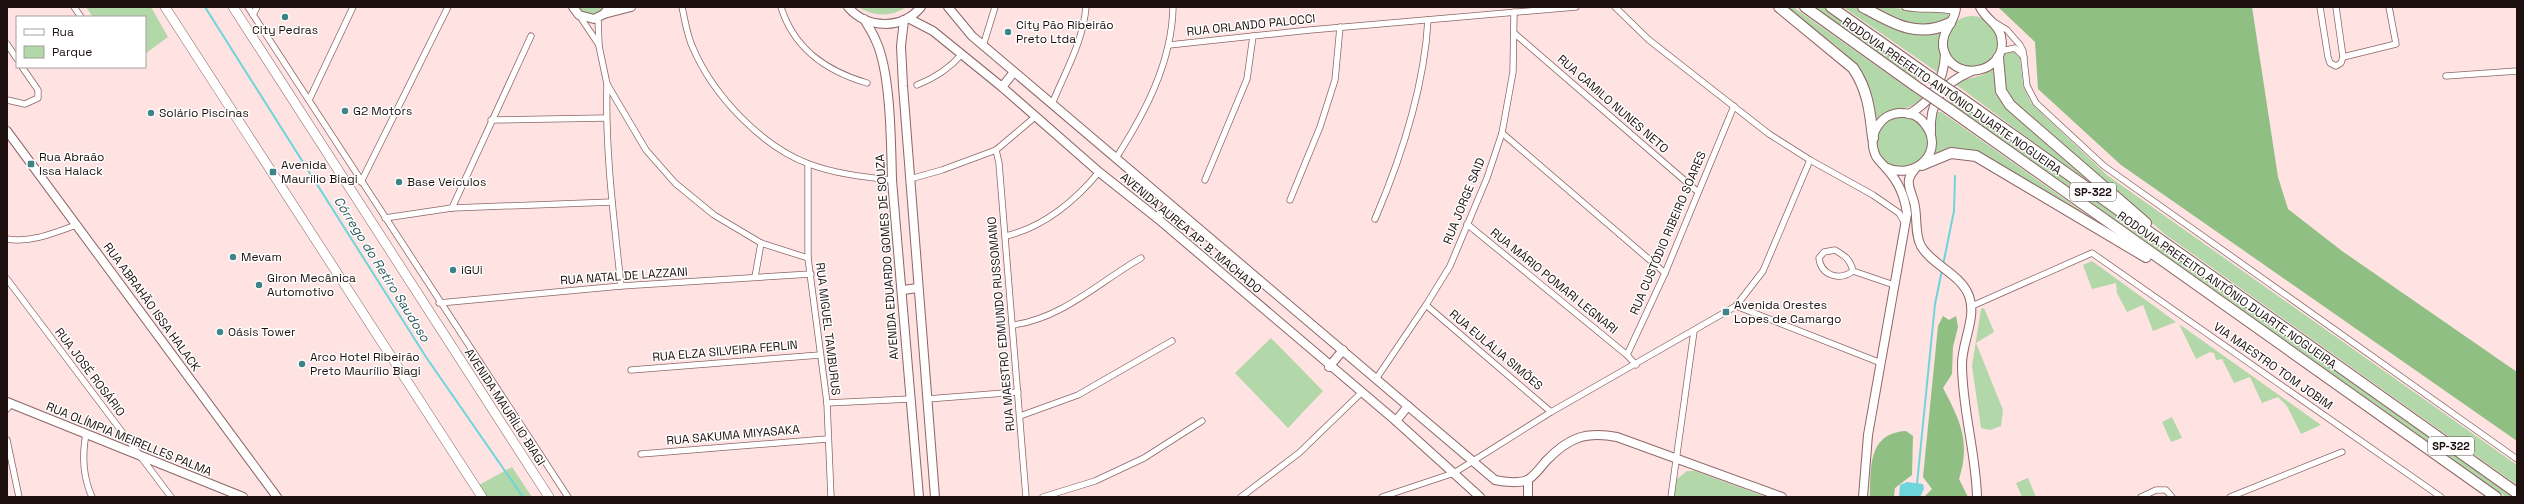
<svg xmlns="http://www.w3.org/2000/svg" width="2524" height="504" viewBox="0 0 2524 504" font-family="'Space Grotesk',sans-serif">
  <rect width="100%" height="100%" fill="#fee3e2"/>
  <g fill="#b2d7a8">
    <path d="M86 7H151L168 37 145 54V17H93Z"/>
    <path d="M578 7H605C597 17 585 19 578 7Z"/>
    <path d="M858 7H907C890 17 875 17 858 7Z"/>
    <path d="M1784 7H1793L1922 98C1907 115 1887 105 1875 124 1872 110 1871 92 1865 79 1852 51 1808 26 1784 7Z"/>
    <path d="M1814 7H1823L1921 75 1917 80Z"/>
    <path d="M1843 7H1857L1887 25 1941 31 1940 74Z"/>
    <path d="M1871 7C1896 7 1919 12 1944 12H1948L1949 17 1945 22 1913 27Z"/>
    <circle cx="1972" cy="42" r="26"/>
    <path d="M2009 50 2014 51 2020 58 2023 86 2031 103 2107 175 2517 465V485L2166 235 2024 114 2006 94 2002 63 2005 52Z"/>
    <path d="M1994 68 1998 91 2094 183V187L1954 83 1982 75Z"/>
    <path d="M1953 98 2517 497H2506L1950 103Z"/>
    <path d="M1935 112H1941L2087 215 2086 217 1974 151 1955 149 1932 156Z"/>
    <circle cx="1902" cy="142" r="26"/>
    <path d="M2092 261 2176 322 2153 331 2143 305 2127 312 2117 293 2116 283 2092 289 2083 265Z"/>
    <path d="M1984 308 1994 332 1976 343 2003 410 2001 426 1990 430 1981 428 1972 366 1981 309Z"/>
    <path d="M2179 324 2321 425 2301 434 2287 406 2278 397 2262 403 2250 377 2234 383 2222 359 2216 360 2214 353 2210 352 2196 359Z"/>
    <path d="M1271 338 1323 391 1288 428 1235 373Z"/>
    <path d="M2172 417 2182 438 2171 442 2162 422Z"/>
    <path d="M512 467 532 497H486L479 485Z"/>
    <path d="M1687 471H1695L1766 497H1673L1677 479Z"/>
    <path d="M2028 478 2036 497H2022L2016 483Z"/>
  </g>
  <g fill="#90bf83">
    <path d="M1998 7H2252L2278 177 2288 209 2342 251 2517 372V441L2121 165 2038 89 2035 42Z"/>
    <path d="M1943 316 1949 320 1956 316 1958 327 1953 347 1952 374 1943 388C1960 420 1971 443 1959 479L1968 497H1924L1932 489 1923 477 1938 326Z"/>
    <path d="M1906 431 1913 436 1912 475 1895 488 1894 497H1870C1871 467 1868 433 1906 431Z"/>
  </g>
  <path fill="#6ed5da" d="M1907 482 1923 484 1924 489 1920 497H1899L1900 485Z"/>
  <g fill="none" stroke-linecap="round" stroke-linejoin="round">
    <g stroke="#6ed5da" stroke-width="2">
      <path d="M205 7 426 357 523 497"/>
      <path d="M1943 265 1954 211 1955 176"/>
      <path d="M1917 484 1935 304 1942 270"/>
    </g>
    <g stroke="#8d6666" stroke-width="7">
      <g id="street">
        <path d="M74 7 81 17"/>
        <path d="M248 7 568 497"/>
        <path d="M682 7C685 20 687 36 693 48 713 95 761 146 809 164 836 174 864 177 892 180"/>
        <path d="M781 7C794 49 826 71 867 83"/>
        <path d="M1615 7 1649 40 1769 134 1810 160 1873 195 1899 213 1906 225"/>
        <path d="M1905 7C1922 11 1939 7 1956 12"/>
        <path d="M2320 7 2328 57 2330 63 2336 66 2341 63 2343 57 2336 7"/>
        <path d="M253 15 257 7"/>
        <path d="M579 15 599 45"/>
        <path d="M598 18 599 46 607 84 646 150 675 183 714 215 761 243 808 258"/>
        <path d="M1994 22 2007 30 2020 45 2023 51 2027 86 2036 103 2104 166 2517 459"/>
        <path d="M1514 33 1698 192"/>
        <path d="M7 44 17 59"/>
        <path d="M1169 45 1310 30 1576 7"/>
        <path d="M983 46 995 7"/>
        <path d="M2001 51 2015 48 2024 57"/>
        <path d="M2343 57 2396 44 2389 7"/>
        <path d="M2446 76 2517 71"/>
        <path d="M607 84C605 152 614 219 621 286"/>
        <path d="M917 85C935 78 949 69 962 54"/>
        <path d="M7 100 25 104 38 98V90L22 67"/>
        <path d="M309 100 353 7"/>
        <path d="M1052 104C1065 72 1083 42 1086 7"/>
        <path d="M491 120 606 118"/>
        <path d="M1502 133 1665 273"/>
        <path d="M996 150 999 163 1026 497"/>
        <path d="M1116 158C1145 113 1172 62 1173 7"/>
        <path d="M808 164V258L827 403 831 497"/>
        <path d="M910 179 942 170 996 150 1035 117"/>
        <path d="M1205 180 1247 79 1253 36"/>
        <path d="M361 182 448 7"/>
        <path d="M1290 200 1320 127 1335 80 1340 27"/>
        <path d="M452 208 531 36"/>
        <path d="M385 218 452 208 612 202"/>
        <path d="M1375 219C1402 156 1424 89 1428 20"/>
        <path d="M1467 224 1627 355"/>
        <path d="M1006 236C1044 227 1074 202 1099 172"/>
        <path d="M7 239C31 243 54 233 76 225"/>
        <path d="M1835 250C1845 256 1850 259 1853 271 1840 281 1821 276 1819 258L1824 252Z"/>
        <path d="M1853 271 1894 285"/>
        <path d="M755 277 761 243"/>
        <path d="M7 279 171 497"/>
        <path d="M439 303 621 286 811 274"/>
        <path d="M1426 305 1551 412"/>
        <path d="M1736 306 1881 363"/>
        <path d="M1972 306 2092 253 2441 497"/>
        <path d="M1013 325C1063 318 1099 282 1141 258"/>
        <path d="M1636 365 1627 355 1665 273 1734 106"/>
        <path d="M631 370 820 355"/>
        <path d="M1376 379 1426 305 1450 266 1487 178 1502 133 1513 72 1514 12"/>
        <path d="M927 399 1018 392"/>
        <path d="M827 403 910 399"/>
        <path d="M7 409 11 404"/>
        <path d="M1020 416 1078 395 1172 341"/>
        <path d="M86 434C82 455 83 477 92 497"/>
        <path d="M7 440 19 497"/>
        <path d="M641 454 827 439"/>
        <path d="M1043 497 1095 481 1144 458 1202 421"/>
        <path d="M1241 497 1299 453 1361 393"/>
        <path d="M1382 497 1454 473 1551 412 1736 306 1763 271 1810 160"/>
        <path d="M1671 497 1694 331"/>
        <path d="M2141 497 2156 490H2166L2172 497"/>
        <path d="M2230 497 2342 452"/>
      </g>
    </g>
    <g stroke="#8d6666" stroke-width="10">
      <g id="secondary">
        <path d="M573 7 579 15 594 19 604 14 609 7"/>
        <path d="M848 7C867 29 902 30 921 7"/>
        <path d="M948 7 972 36 1495 480C1504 482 1521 484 1529 479 1535 475 1541 467 1546 461 1568 438 1585 431 1617 437L1782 497"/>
        <path d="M1956 7C1956 22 1941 30 1943 47 1950 85 2010 74 2001 36 1998 23 1985 19 1980 7"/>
        <path d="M604 14 631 7"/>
        <path d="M908 18 933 31 1002 87 1099 172 1157 218 1396 421 1480 497"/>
        <path d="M864 19C868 26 873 33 876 41 891 73 891 144 892 180L919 497"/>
        <path d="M904 20 901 46 903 86 935 497"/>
        <path d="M1002 87 1014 72"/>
        <path d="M1909 114C1932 101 1944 80 1945 54"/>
        <path d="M7 131 277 497"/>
        <path d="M1931 132C1929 103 1943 83 1970 72"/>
        <path d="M1915 169C1904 181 1910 188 1914 202 1918 216 1914 233 1921 246 1933 266 1961 274 1969 296 1977 317 1962 342 1962 364 1962 409 1976 453 1977 497"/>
        <path d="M1157 218 1169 204"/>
        <path d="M903 290 918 288"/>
        <path d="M1329 367 1343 350"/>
        <path d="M7 402 243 497"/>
        <path d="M1396 421 1408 406"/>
        <path d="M1528 480V497"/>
        <path d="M1863 497 1868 435 1907 214C1905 196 1899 182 1886 168 1882 163 1877 160 1875 154 1867 135 1881 112 1902 113 1910 113 1919 116 1924 123 1947 150 1916 182 1885 167"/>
      </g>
    </g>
    <g stroke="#8d6666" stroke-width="10">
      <g id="primary">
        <path d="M165 7 482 497"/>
        <path d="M233 7 549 497"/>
      </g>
    </g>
    <g stroke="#8d6666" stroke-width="12">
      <g id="highway">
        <path d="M1779 7 1853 68C1868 90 1870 112 1873 138"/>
        <path d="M1805 7 1914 85"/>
        <path d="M1831 7 1923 72"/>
        <path d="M1863 7C1892 23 1917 39 1950 23"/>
        <path d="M1998 58 2001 91 2010 105 2146 223"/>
        <path d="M1958 96 2517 493"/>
        <path d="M1949 109 2496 497"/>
        <path d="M1922 165 1951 153 1976 156 2146 257"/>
      </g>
    </g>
    <use href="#street" stroke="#fff" stroke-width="5.5"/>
    <use href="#secondary" stroke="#fff" stroke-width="8"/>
    <use href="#primary" stroke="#fff" stroke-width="9"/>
    <use href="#highway" stroke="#fff" stroke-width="10"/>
    <g stroke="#8d6666" stroke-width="12" stroke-linecap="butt">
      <g id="highway-bridge">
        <path d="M1923 72 1958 96"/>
        <path d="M1914 85 1949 109"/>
      </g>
    </g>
    <use href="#highway-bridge" stroke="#fff" stroke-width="10"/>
  </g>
  <g fill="#3c8487" stroke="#fff" stroke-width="1.5">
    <circle cx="285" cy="17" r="4"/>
    <circle cx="1008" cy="32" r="4"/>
    <circle cx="345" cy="111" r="4"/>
    <circle cx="151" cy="113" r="4"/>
    <rect x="27" y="160" width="8" height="8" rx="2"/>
    <rect x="269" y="168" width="8" height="8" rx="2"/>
    <circle cx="399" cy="182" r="4"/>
    <circle cx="233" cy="257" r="4"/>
    <circle cx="453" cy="270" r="4"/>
    <circle cx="259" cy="285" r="4"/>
    <rect x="1722" y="308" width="8" height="8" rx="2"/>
    <circle cx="220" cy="332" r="4"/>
    <circle cx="302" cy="364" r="4"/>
  </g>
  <g text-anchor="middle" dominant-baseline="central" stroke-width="3" stroke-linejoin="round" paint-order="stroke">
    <g fill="#fff" stroke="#625858" stroke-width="1">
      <rect x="2070" y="183" width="46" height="18" rx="3"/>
      <rect x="2428" y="437" width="46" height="18" rx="3"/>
    </g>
    <g font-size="11" font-weight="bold" fill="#1f1010">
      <text x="2093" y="192">SP-322</text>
      <text x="2451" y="446">SP-322</text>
    </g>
    <g font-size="12" fill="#1f1010" stroke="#fff" text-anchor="start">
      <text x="1016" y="25">City Pão Ribeirão<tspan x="1016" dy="14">Preto Ltda</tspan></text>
      <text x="285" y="30" text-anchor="middle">City Pedras</text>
      <text x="353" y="111">G2 Motors</text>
      <text x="159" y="113">Solário Piscinas</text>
      <text x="39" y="157">Rua Abraão<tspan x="39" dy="14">Issa Halack</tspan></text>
      <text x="281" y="165">Avenida<tspan x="281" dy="14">Maurílio Biagi</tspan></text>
      <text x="407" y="182">Base Veículos</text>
      <text x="241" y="257">Mevam</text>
      <text x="461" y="270">iGUi</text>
      <text x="267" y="278">Giron Mecânica<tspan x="267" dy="14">Automotivo</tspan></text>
      <text x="1734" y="305">Avenida Orestes<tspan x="1734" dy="14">Lopes de Camargo</tspan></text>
      <text x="228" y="332">Oásis Tower</text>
      <text x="310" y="357">Arco Hotel Ribeirão<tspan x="310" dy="14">Preto Maurílio Biagi</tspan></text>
    </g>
    <g font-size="12" fill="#1f1010" stroke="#fff">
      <text transform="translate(1251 25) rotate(-6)">RUA ORLANDO PALOCCI</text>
      <text transform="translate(1952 96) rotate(35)">RODOVIA PREFEITO ANTÔNIO DUARTE NOGUEIRA</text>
      <text transform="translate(1613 104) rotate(41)">RUA CAMILO NUNES NETO</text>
      <text transform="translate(1464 201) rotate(-68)">RUA JORGE SAID</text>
      <text transform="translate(1191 233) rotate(40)">AVENIDA AUREA AP. B. MACHADO</text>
      <text transform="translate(1668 233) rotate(-67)">RUA CUSTÓDIO RIBEIRO SOARES</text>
      <text transform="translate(887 257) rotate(-94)">AVENIDA EDUARDO GOMES DE SOUZA</text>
      <text transform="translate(624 276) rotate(-4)">RUA NATAL DE LAZZANI</text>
      <text transform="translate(1554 281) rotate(39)">RUA MÁRIO POMARI LEGNARI</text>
      <text transform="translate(2227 290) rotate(35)">RODOVIA PREFEITO ANTÔNIO DUARTE NOGUEIRA</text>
      <text transform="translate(152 307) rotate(54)">RUA ABRAHÃO ISSA HALACK</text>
      <text transform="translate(1001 324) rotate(-95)">RUA MAESTRO EDMUNDO RUSSOMANO</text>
      <text transform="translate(828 329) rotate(83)">RUA MIGUEL TAMBURUS</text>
      <text transform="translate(1496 350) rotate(40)">RUA EULÁLIA SIMÕES</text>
      <text transform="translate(725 351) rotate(-5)">RUA ELZA SILVEIRA FERLIN</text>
      <text transform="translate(2273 366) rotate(35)">VIA MAESTRO TOM JOBIM</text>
      <text transform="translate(90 372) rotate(53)">RUA JOSÉ ROSÁRIO</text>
      <text transform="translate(505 407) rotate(57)">AVENIDA MAURÍLIO BIAGI</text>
      <text transform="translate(733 435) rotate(-5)">RUA SAKUMA MIYASAKA</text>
      <text transform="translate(129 439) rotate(22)">RUA OLÍMPIA MEIRELLES PALMA</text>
    </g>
    <g font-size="13" font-style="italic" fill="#2a595b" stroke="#fff">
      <text transform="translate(382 269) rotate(58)">Córrego do Retiro Saudoso</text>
    </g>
  </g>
  <rect width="2524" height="504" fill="none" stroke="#1f1010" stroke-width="16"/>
  <rect x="16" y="16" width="130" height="52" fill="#ffffff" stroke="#a59f9f"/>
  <rect x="24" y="29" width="20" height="6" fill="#ffffff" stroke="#a59f9f"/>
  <text x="52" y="36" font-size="12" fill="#1f1010">Rua</text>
  <rect x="24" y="46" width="20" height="12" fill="#b2d7a8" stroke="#a59f9f"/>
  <text x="52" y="56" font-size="12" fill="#1f1010">Parque</text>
</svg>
